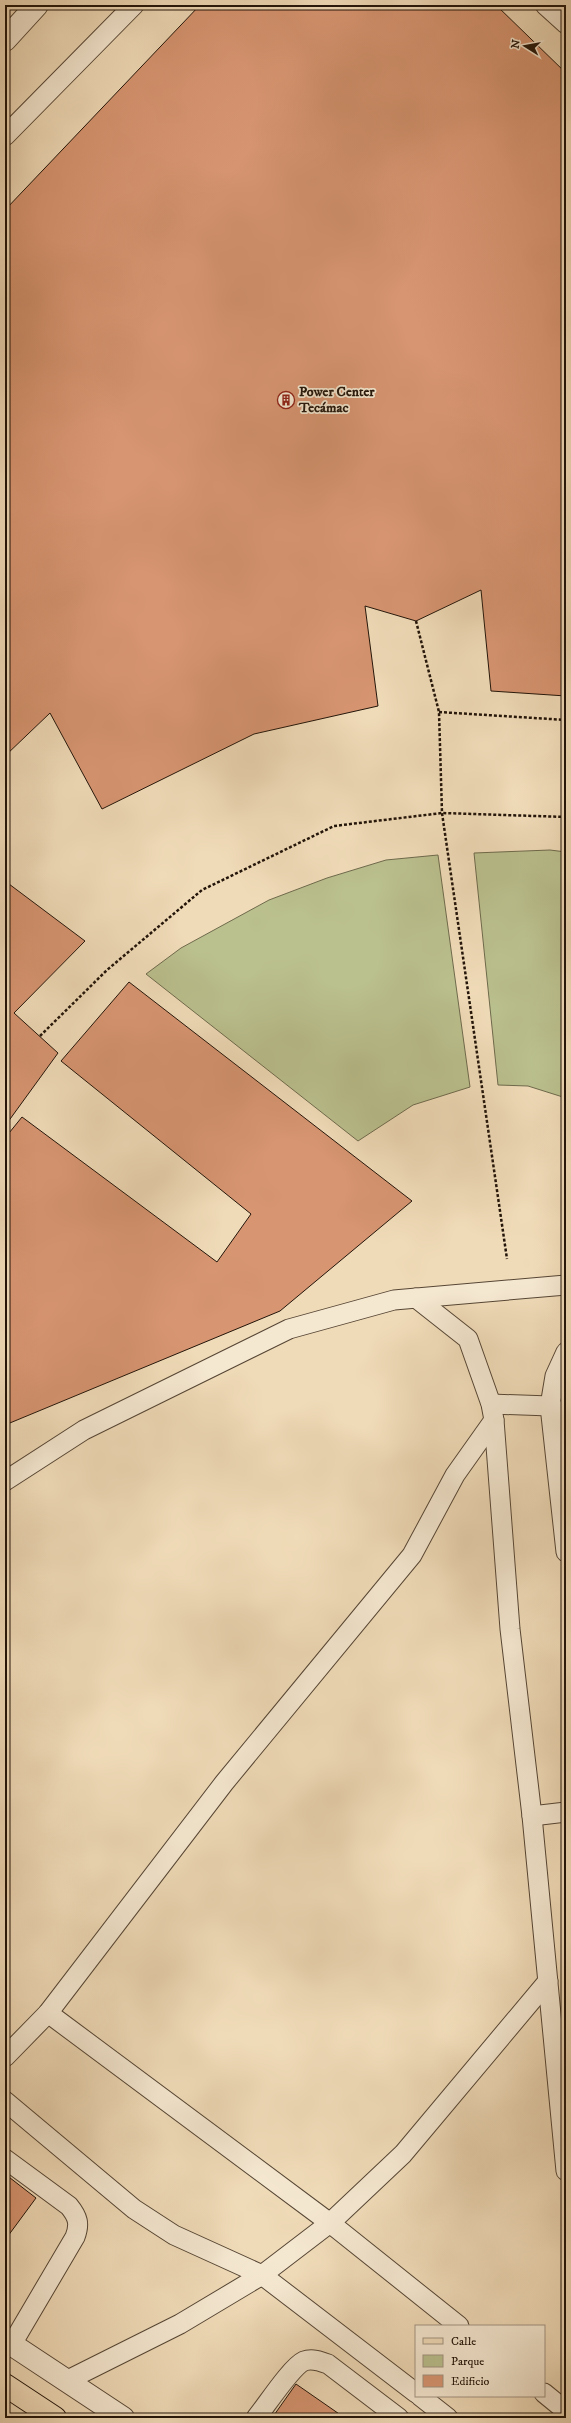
<svg xmlns="http://www.w3.org/2000/svg" width="571" height="2423" viewBox="0 0 571 2423" font-family="'IM FELL DW Pica',serif">
  <rect width="100%" height="100%" fill="#f0dbb8"/>
  <filter id="stains"><feTurbulence type="fractalNoise" baseFrequency=".005" numOctaves="4"/><feColorMatrix values="0 0 0 0 .2 0 0 0 0 .09 0 0 0 0 .02 0 0 0 .5 -.17"/></filter>
  <radialGradient id="worn" r=".72"><stop offset=".6" stop-color="#630" stop-opacity="0"/><stop offset="1" stop-color="#630" stop-opacity=".3"/></radialGradient>
  <g fill="#bac08e" stroke="#6e6a4c">
    <path d="M550 850 566 852V1098L528 1086 498 1085 474 853Z"/>
    <path d="M438 855 470 1087 413 1105 358 1141 146 974 181 948 269 900 327 878 386 860Z"/>
  </g>
  <g fill="#d79571" stroke="#221409">
    <path d="M200 5H496L566 73V696L491 691 481 590 416 621 365 606 378 706 254 734 102 809 50 713 5 756V210Z"/>
    <path d="M5 881 85 941 14 1013 58 1053 5 1126Z"/>
    <path d="M129 982 412 1201 280 1311 5 1425V1138L22 1117 217 1262 251 1214 61 1061Z"/>
    <path d="M5 2174 36 2198 5 2240Z"/>
    <path d="M296 2384 345 2418H272Z"/>
  </g>
  <g fill="none" stroke-linecap="round" stroke-linejoin="round">
    <g stroke="#564635" stroke-width="21">
      <g id="lane">
        <path d="M545 5 566 24"/>
        <path d="M5 136 134 5"/>
        <path d="M416 1298 468 1339 491 1404 494 1420 510 1629 532 1816 566 2171"/>
        <path d="M566 1352 555 1376 550 1406 566 1552"/>
        <path d="M491 1404 550 1406 566 1416"/>
        <path d="M5 1481 84 1430 289 1329 394 1300 566 1285"/>
        <path d="M532 1816 566 1812"/>
        <path d="M48 2013 330 2223 459 2326"/>
        <path d="M5 2057 48 2013 224 1783 412 1555 455 1475 494 1420"/>
        <path d="M5 2101 134 2209 174 2235 262 2275 416 2393"/>
        <path d="M5 2159 69 2206C78 2217 80 2224 75 2237L12 2344"/>
        <path d="M68 2380 180 2324 262 2275 330 2223 403 2154 548 1981"/>
        <path d="M544 2393 566 2411"/>
        <path d="M420 2396 448 2418"/>
        <path d="M256 2418C266 2406 291 2367 304 2361 312 2358 320 2361 328 2364L399 2418"/>
      </g>
    </g>
    <g stroke="#564635" stroke-width="24">
      <g id="street">
        <path d="M5 40 37 5"/>
        <path d="M5 2340 123 2418"/>
      </g>
    </g>
    <g stroke="#221409" stroke-width="24">
      <path id="primary" d="M5 2385 55 2418"/>
    </g>
    <g stroke="#221409" stroke-width="2.5" stroke-dasharray="3 2" stroke-linecap="butt">
      <path d="M416 621 439 712 442 813 507 1259"/>
      <path d="M439 712 566 720"/>
      <path d="M40 1036 107 970 202 890 334 826 442 813 566 817"/>
    </g>
    <use href="#lane" stroke="#f5e8d1" stroke-width="19"/>
    <use href="#street" stroke="#f5e8d1" stroke-width="22"/>
    <use href="#primary" stroke="#f0dbb8" stroke-width="22"/>
  </g>
  <defs>
    <g id="building-ring" transform="scale(0.9)"><circle r="9.5" fill="#f5e8d1" stroke="#8f2418" stroke-width="1.5"/><path d="M-4-6H4V6H1V3H-1V6H-4ZM-2.5-4.3h1.7v1.8h-1.7ZM.8-4.3h1.7v1.8H.8ZM-2.5-1h1.7V.8h-1.7ZM.8-1h1.7V.8H.8Z" fill="#8f2418"/></g>
  </defs>
  <g fill-rule="evenodd">
    <use href="#building-ring" x="286" y="400"/>
  </g>
  <g text-anchor="middle" dominant-baseline="central" stroke-width="3.5" stroke-linejoin="round" paint-order="stroke">
    <g font-size="14" font-weight="bold" fill="#221409" stroke="#f5e8d1" text-anchor="start">
      <text x="299" y="392">Power Center<tspan x="299" dy="16">Tecámac</tspan></text>
    </g>
  </g>
  <rect width="571" height="2423" fill="none" stroke="#f0dbb8" stroke-width="20"/>
  <rect x="6" y="6" width="559" height="2411" fill="none" stroke="#221409" stroke-width="2"/>
  <rect x="10" y="10" width="551" height="2403" fill="none" stroke="#221409"/>
  <rect x="415" y="2325" width="130" height="72" fill="#f5e8d1" stroke="#a19381"/>
  <rect x="423" y="2338" width="20" height="6" fill="#f0dbb8" stroke="#a19381"/>
  <text x="451" y="2345" font-size="12" fill="#221409">Calle</text>
  <rect x="423" y="2355" width="20" height="12" fill="#bac08e" stroke="#a19381"/>
  <text x="451" y="2365" font-size="12" fill="#221409">Parque</text>
  <rect x="423" y="2375" width="20" height="12" fill="#d79571" stroke="#a19381"/>
  <text x="451" y="2385" font-size="12" fill="#221409">Edificio</text>
  <g transform="translate(525 46) rotate(281)" stroke="#f5e8d1" stroke-width="3" paint-order="stroke">
  <path d="M0-3L7 15L0 10L-7 15Z" fill="#221409"/>
  <text y="-6" font-size="11" font-weight="bold" text-anchor="middle" fill="#221409">N</text>
  </g>
  <rect width="100%" height="100%" filter="url(#stains)"/>
  <rect width="100%" height="100%" fill="url(#worn)"/>
</svg>
